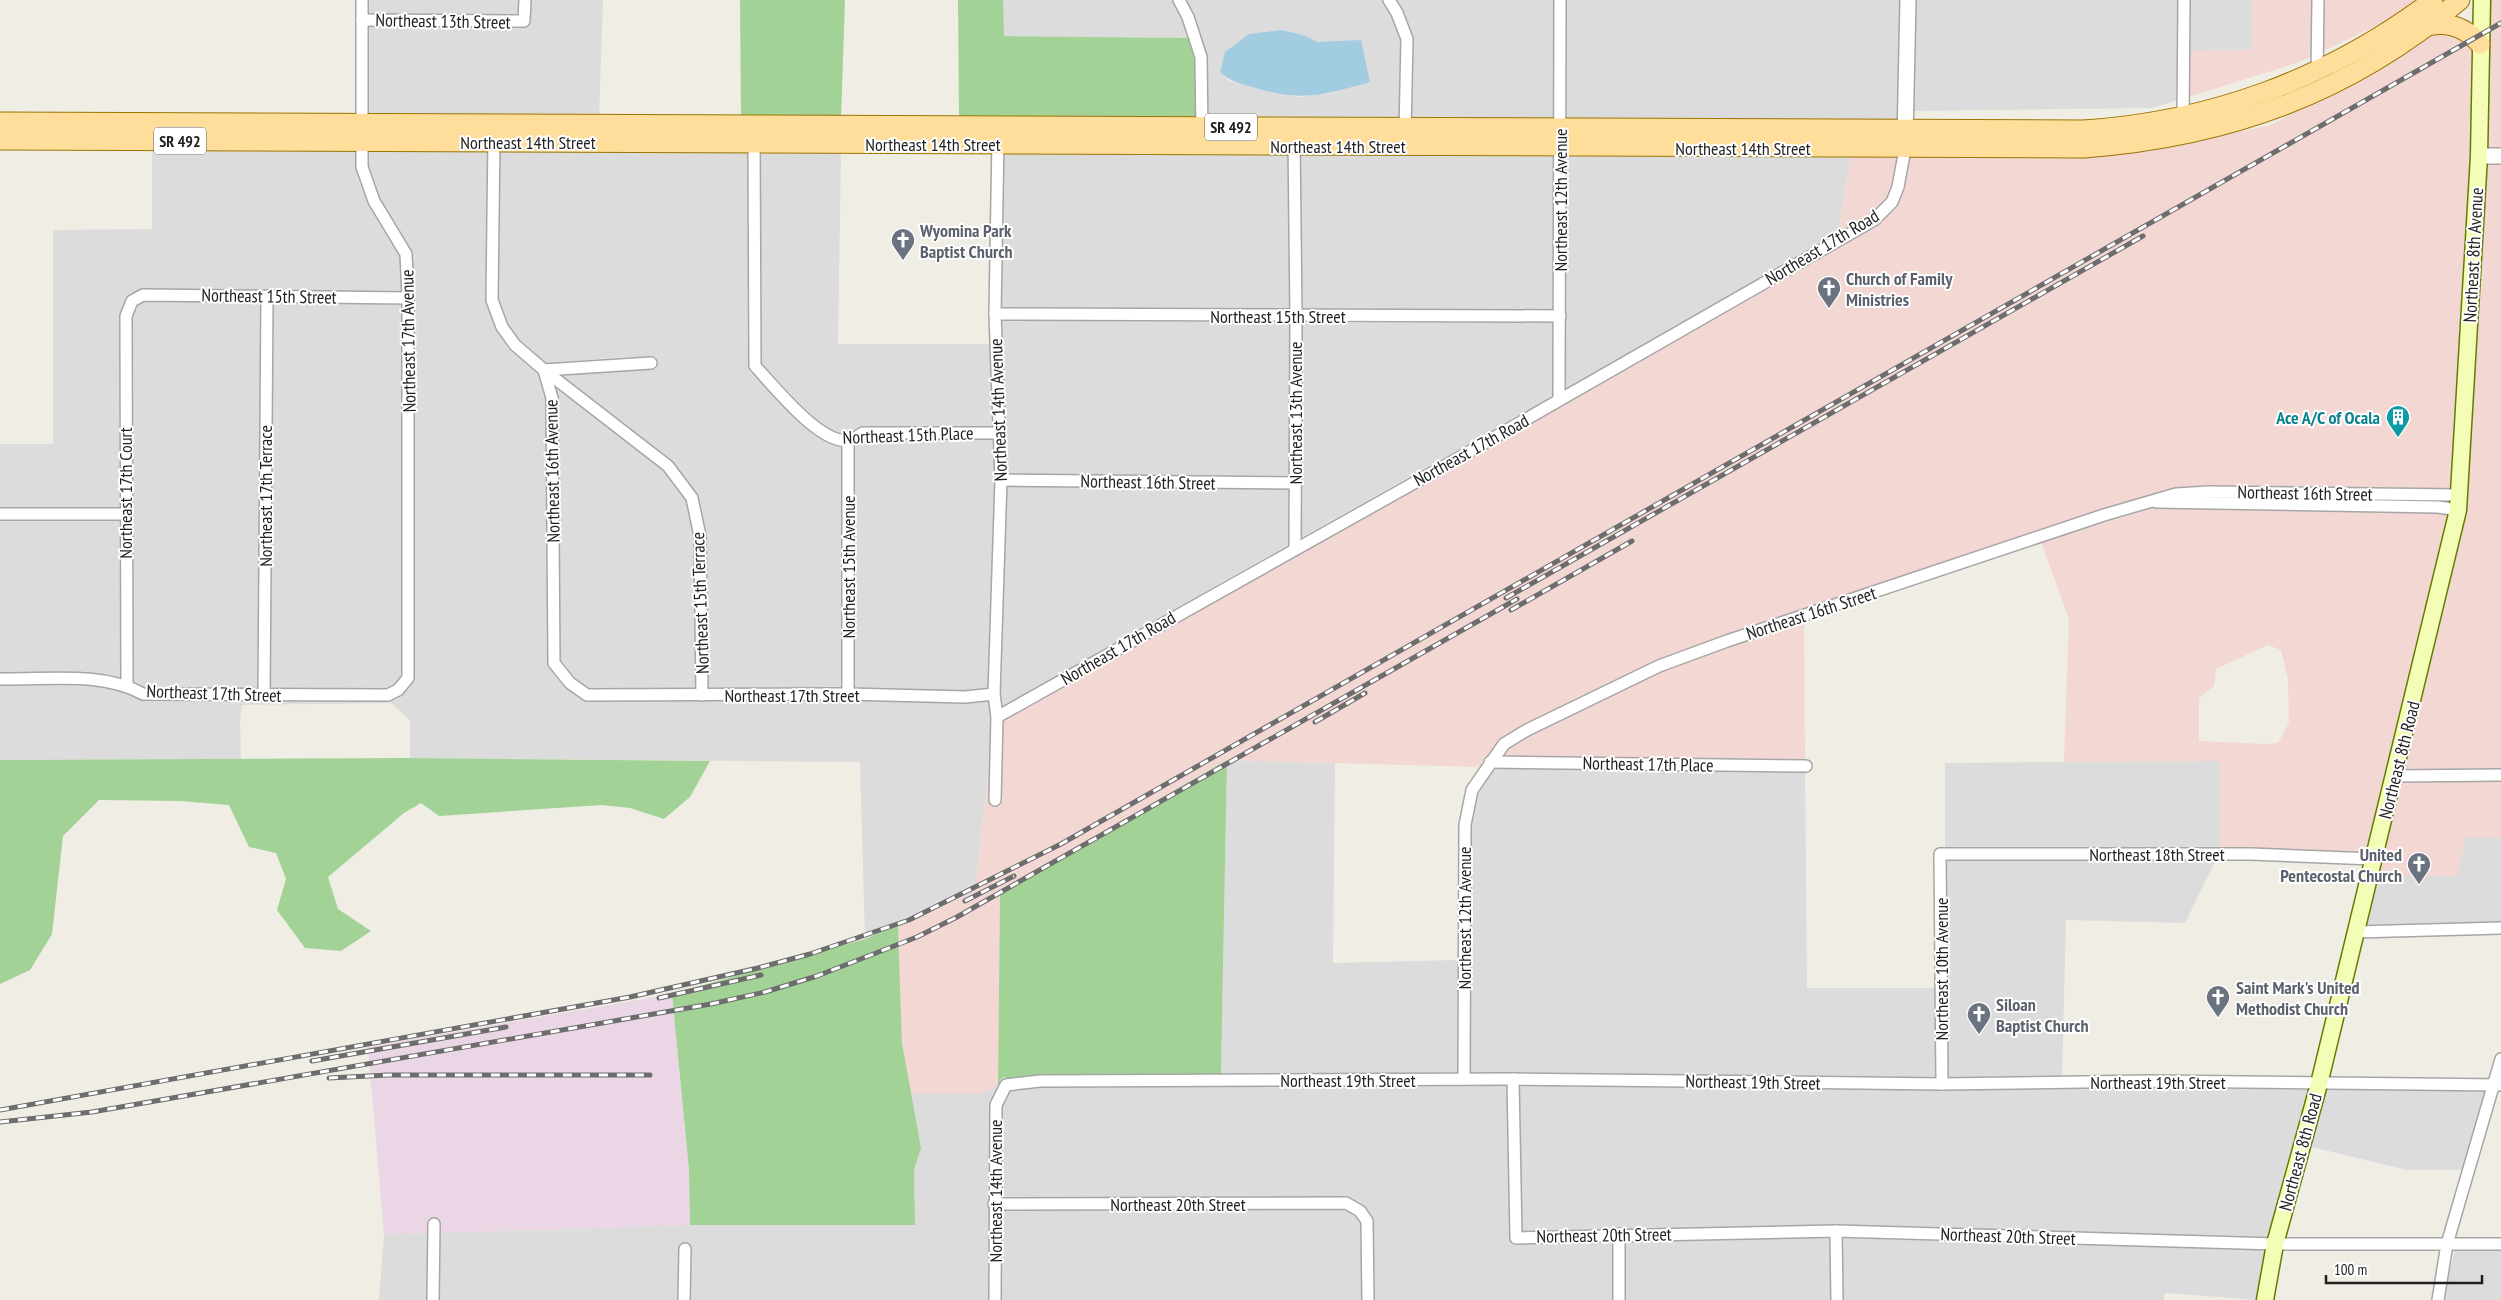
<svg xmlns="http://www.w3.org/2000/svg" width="2501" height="1300" viewBox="0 0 2501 1300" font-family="'PT Sans Narrow',sans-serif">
  <rect width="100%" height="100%" fill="#f0ede4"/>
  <g fill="#dddcdc" fill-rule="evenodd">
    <path d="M367 0H519V15L367 14Z"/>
    <path d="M530 0H603L599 118 366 117 367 26 529 27Z"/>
    <path d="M1003 0H1173L1184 19 1189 38 1003 36Z"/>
    <path d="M1186 0H1383L1392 16 1401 40 1400 122 1207 121 1206 55 1193 13ZM1306 36 1370 81 1331 93 1302 97 1273 93 1229 81 1220 72Z"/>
    <path d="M1396 0H1554V123L1411 122 1412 36Z"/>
    <path d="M1565 0H1903L1900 116 1888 124 1565 123Z"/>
    <path d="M1914 0H2178V100L2152 108 1911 111Z"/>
    <path d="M2189 0H2252V50L2189 51Z"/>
    <path d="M152 146 355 148 358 176 369 204 401 256 403 292 143 289 129 294 125 299 126 302 120 316 119 508H0V444H53V230L152 229Z"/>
    <path d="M366 148H489L486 300 497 329 510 349 539 373 547 399 549 663 563 685 587 701 848 700 965 703 989 700 992 718 991 745 975 892 865 939 860 762 410 758V720L391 703 242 705 240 721 241 759 0 760V685L103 686 125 691 143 700 388 701 398 699 412 683 414 292 412 253 379 198 367 166Z"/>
    <path d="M500 148 748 149 750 364 748 367 750 373 753 372 790 412 827 442 843 446 842 688 707 689 696 494 671 461 560 374 656 369V357H626L546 363 518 340 506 324 497 299Z"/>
    <path d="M759 149 841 150 838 344H991L993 427H863L847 434 832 432 796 403 760 363Z"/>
    <path d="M1003 150 1289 152 1291 311 1001 308Z"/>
    <path d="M1299 152 1554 153 1555 310 1301 311Z"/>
    <path d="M1564 153 1851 154 1838 233 1565 390Z"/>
    <path d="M144 301 261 302 258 689 144 688 132 681 131 317 136 306Z"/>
    <path d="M272 302 403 304V676L395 685 387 689H269Z"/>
    <path d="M1001 320 1291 323 1289 477 1006 474Z"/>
    <path d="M1301 323H1555L1554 396 1300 538Z"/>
    <path d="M554 385 665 471 687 501 695 537 697 689H588L573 678 559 661V438L558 398Z"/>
    <path d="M864 439H994L996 480 989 688 965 691 853 688 854 445Z"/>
    <path d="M1006 486 1289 489 1290 544 1001 708 999 693Z"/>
    <path d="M0 521H119L121 678 104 674 0 673Z"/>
    <path d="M1227 760 1335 763 1333 963 1459 960 1458 1073 1221 1074Z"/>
    <path d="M2220 761V848H1945V763Z"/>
    <path d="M1492 768 1805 771 1807 988H1936L1937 1078 1469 1073 1470 826 1477 792Z"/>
    <path d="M2466 837H2501V922L2363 925 2375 876Z"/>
    <path d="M1945 860H2216L2185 923 2066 920 2062 1076 1947 1078Z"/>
    <path d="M998 1084H1001L990 1105V1300H689L690 1243H680L679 1300H439V1233L690 1225H915L914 1170 921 1148 910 1094H981Z"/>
    <path d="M1507 1085 1511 1244 1614 1240V1300H1373V1221L1366 1208 1360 1202 1346 1197 999 1198 1001 1106 1009 1091 1040 1087Z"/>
    <path d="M1518 1086 1937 1090 2142 1087 2312 1090 2271 1238 1841 1225 1521 1231Z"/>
    <path d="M2323 1090 2487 1091 2464 1170H2407L2308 1146Z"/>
    <path d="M999 1210H1345L1356 1216 1362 1223V1300H1000Z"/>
    <path d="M428 1233V1300H379L384 1235Z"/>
    <path d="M1831 1238 1832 1300H1624V1240Z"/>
    <path d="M1842 1238 2269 1250 2257 1300 2165 1293 2164 1300H1843Z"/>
    <path d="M2455 1250H2501V1300H2443Z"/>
  </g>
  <g fill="#f2d7d3" fill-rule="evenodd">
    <path d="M2252 0H2313L2312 56 2297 63 2188 97 2189 51 2252 50Z"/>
    <path d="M2323 0H2423L2413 8 2323 51Z"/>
    <path d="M2487 0H2501V150H2485Z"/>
    <path d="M2444 29 2475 46 2474 156 2454 489 2209 485 2176 488 2159 492 1817 604 1657 661 1524 725 1500 740 1487 756H1484L1480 767 1227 760 1000 892 998 1084 981 1094H910L902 1043 898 925 975 892 991 745 989 805 1000 806 1003 720 1560 406H1564V404L1876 225 1909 155 2146 152 2271 125Z"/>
    <path d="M1851 154H1898L1893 185 1887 198 1871 215 1838 233Z"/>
    <path d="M2484 162H2501V769H2402L2462 516Z"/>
    <path d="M2153 508 2437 513 2452 515 2369 853 2220 848V761L2064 762 2069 619 2041 542ZM2268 645 2281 650 2288 679 2289 723 2278 743 2266 744 2199 741V698L2214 686 2216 669Z"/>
    <path d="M1804 621 1805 759 1501 756 1507 749 1529 735 1661 672Z"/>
    <path d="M2501 781V837H2466L2457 876H2375L2399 782Z"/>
  </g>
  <path fill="#ead6e4" d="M672 994 689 1170 690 1225 439 1233V1218H429L428 1233 384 1235 368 1047Z"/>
  <g fill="#a3d297">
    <path d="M740 0H845L841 119H741Z"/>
    <path d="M958 0H1003L1004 36 1189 38 1196 65V121L959 120Z"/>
    <path d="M410 758 710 761 690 797 664 819 630 808 602 805 439 816 421 803 404 813 328 877 338 909 371 931 341 951 305 948 277 910 286 879 276 853 249 847 229 805 180 801 99 800 63 836 52 934 30 970 0 984V760Z"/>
    <path d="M1227 760 1221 1074 1040 1075 1007 1079 1004 1077 1000 1080 1001 1084H998L1000 892Z"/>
    <path d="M898 925 902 1043 921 1148 914 1170 915 1225H690L689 1170 672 994 865 939Z"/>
  </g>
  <path fill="#a2cde1" d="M1282 30 1306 36 1317 42 1361 40 1370 82C1324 95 1303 102 1255 88 1241 84 1231 82 1220 72L1225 52 1249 34Z"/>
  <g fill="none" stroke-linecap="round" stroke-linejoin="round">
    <g stroke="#a6a6a6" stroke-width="14">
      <g id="minor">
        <path d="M1179 0 1188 17 1201 57 1202 131"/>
        <path d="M1389 0 1397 13 1407 39 1405 132"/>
        <path d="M362 20 524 21 525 0"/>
        <path d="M2317 73 2318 0"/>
        <path d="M2183 121 2184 0"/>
        <path d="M494 136 492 300 502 327 515 345 544 370 552 398 554 663 570 683 587 695 848 694 965 697 994 694 997 717 995 800"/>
        <path d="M754 137 755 366C773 385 821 446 849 440 853 440 859 435 863 433H999"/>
        <path d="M1294 139 1296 317 1295 548"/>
        <path d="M995 314 1560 316"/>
        <path d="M544 370 668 466 692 498 700 536 702 695"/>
        <path d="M544 370 651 363"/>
        <path d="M1559 400 1560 0"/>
        <path d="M1001 480 1295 483"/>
        <path d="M2156 502 2438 507 2458 510"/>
        <path d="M0 514H125"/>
        <path d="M0 679C47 680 101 671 143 694L388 695 398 690 408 678V298L406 254 374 201 362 167V0"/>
        <path d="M127 685 126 316 132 301 143 295 408 298"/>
        <path d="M848 694V441"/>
        <path d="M994 694 1001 480 995 314 998 138"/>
        <path d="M264 695 267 296"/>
        <path d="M997 717 1446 465 1874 220 1892 202 1898 187 1905 149"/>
        <path d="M1490 762 1806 766"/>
        <path d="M2395 776 2501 775"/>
        <path d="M2356 932 2501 928"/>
        <path d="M1464 1079 1465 825 1472 790 1504 744 1527 730 1659 666 1727 641 2104 515 2176 494 2209 492 2459 495"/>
        <path d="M1513 1079 1516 1238 1836 1231 2275 1244H2501"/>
        <path d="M1942 1084 1940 854H2251L2373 859"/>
        <path d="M994 1204 1346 1203 1360 1211 1367 1221 1368 1300"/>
        <path d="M1836 1231 1837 1300"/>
        <path d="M1619 1234V1300"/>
        <path d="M433 1300 434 1224"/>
        <path d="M684 1300 685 1249"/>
        <path d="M995 1300 996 1105 1006 1085 1040 1081 1513 1079 1942 1084 2151 1081 2501 1085"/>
        <path d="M2438 1300 2447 1244 2501 1059"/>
      </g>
    </g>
    <g stroke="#a6a6a6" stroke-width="18">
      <g id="tertiary">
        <path d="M1905 138 1908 0"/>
        <path d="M2479 156H2501"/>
      </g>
    </g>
    <g stroke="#637c00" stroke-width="19">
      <path id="secondary" d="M2265 1300 2275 1244 2319 1084 2458 510 2479 156 2482 0"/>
    </g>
    <g stroke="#9a7500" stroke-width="21">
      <g id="primary">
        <path d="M2428 26C2449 21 2466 28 2480 44"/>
        <path d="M0 122 2083 130C2211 122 2330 78 2433 0"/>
        <path d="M0 140 2084 148C2228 137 2349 94 2460 0"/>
      </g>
    </g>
    <use href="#minor" stroke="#fff" stroke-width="11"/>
    <use href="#tertiary" stroke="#fff" stroke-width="15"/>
    <use href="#secondary" stroke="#f3fdb5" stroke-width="16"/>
    <use href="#primary" stroke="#ffdd9b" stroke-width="19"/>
    <g stroke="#6d6d6d" stroke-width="5">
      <g id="rail">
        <path d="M1506 598 2143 236"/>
        <path d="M1511 610 1632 541"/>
        <path d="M1315 722 1365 693"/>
        <path d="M965 901 1014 876"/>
        <path d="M659 998 761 975"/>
        <path d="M312 1061 506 1027"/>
        <path d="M329 1078 388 1075H650"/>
        <path d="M0 1110 630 997 758 968 810 954 909 920 1061 844 2501 23"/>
        <path d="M0 1122 92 1112 711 1004 765 992 817 976 917 937 957 917 1517 599"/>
      </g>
    </g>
    <use href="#rail" stroke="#fff" stroke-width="3" stroke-dasharray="9" stroke-linecap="butt"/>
  </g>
  <defs>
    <g id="church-pin" transform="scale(1.25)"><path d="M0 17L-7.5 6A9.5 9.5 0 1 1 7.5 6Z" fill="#6b7280" stroke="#fff"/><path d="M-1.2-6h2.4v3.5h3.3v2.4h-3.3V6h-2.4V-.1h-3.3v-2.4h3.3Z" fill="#fff"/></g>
    <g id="building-pin" transform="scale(1.25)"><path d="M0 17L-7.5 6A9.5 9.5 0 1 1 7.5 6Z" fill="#0f9aa8" stroke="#fff"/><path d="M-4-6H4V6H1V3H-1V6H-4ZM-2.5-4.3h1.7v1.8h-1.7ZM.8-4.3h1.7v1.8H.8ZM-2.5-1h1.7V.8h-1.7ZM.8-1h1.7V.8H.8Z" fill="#fff"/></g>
  </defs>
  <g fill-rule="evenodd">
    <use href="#church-pin" x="903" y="240"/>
    <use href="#church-pin" x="1829" y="288"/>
    <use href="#building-pin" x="2398" y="417"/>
    <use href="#church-pin" x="2419" y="864"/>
    <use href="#church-pin" x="2218" y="997"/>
    <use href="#church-pin" x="1979" y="1014"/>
  </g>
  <g text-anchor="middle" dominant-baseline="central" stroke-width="4" stroke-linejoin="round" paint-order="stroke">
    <g fill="#fff" stroke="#626262" stroke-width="1">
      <rect x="1205" y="113.5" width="52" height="27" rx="4"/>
      <rect x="154" y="127.5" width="52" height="27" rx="4"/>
    </g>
    <g font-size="16" font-weight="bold" fill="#1f1f1f">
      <text x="1231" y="127">SR 492</text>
      <text x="180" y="141">SR 492</text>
    </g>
    <g font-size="18" fill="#1f1f1f" stroke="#fff">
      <text transform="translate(443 21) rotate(1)">Northeast 13th Street</text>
      <text x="528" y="142">Northeast 14th Street</text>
      <text x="933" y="144">Northeast 14th Street</text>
      <text x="1338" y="146">Northeast 14th Street</text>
      <text x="1743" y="148">Northeast 14th Street</text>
      <text transform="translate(1560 200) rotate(-90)">Northeast 12th Avenue</text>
      <text transform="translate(1822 247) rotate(-31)">Northeast 17th Road</text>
      <text transform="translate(2473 255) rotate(-87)">Northeast 8th Avenue</text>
      <text transform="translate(269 296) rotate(1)">Northeast 15th Street</text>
      <text x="1278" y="316">Northeast 15th Street</text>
      <text transform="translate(408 341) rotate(-91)">Northeast 17th Avenue</text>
      <text transform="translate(998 410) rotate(-92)">Northeast 14th Avenue</text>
      <text transform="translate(1295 413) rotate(-90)">Northeast 13th Avenue</text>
      <text transform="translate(908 435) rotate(-2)">Northeast 15th Place</text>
      <text transform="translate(1471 450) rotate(-29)">Northeast 17th Road</text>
      <text transform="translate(552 471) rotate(-91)">Northeast 16th Avenue</text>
      <text transform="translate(1148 482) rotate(1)">Northeast 16th Street</text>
      <text transform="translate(125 493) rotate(-90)">Northeast 17th Court</text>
      <text transform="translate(2305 493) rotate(1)">Northeast 16th Street</text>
      <text transform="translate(265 496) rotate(-90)">Northeast 17th Terrace</text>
      <text transform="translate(848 567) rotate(-90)">Northeast 15th Avenue</text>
      <text transform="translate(700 603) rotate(-92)">Northeast 15th Terrace</text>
      <text transform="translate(1811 613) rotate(-18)">Northeast 16th Street</text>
      <text transform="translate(1118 648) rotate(-30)">Northeast 17th Road</text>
      <text transform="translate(214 693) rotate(2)">Northeast 17th Street</text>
      <text x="792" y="695">Northeast 17th Street</text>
      <text transform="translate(2399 760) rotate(-76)">Northeast 8th Road</text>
      <text transform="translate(1648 764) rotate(1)">Northeast 17th Place</text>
      <text x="2157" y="854">Northeast 18th Street</text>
      <text transform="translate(1464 918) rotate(-90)">Northeast 12th Avenue</text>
      <text transform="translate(1941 969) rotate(-90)">Northeast 10th Avenue</text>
      <text x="1348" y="1080">Northeast 19th Street</text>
      <text transform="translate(1753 1082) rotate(1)">Northeast 19th Street</text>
      <text x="2158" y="1082">Northeast 19th Street</text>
      <text transform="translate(2300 1152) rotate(-75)">Northeast 8th Road</text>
      <text transform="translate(995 1191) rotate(-90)">Northeast 14th Avenue</text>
      <text x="1178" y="1204">Northeast 20th Street</text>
      <text transform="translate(1604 1235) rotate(-1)">Northeast 20th Street</text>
      <text transform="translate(2008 1236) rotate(2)">Northeast 20th Street</text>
    </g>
    <g font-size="18" font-weight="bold" fill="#5b616d" stroke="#fff" text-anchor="start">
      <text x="920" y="230">Wyomina Park<tspan x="920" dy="21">Baptist Church</tspan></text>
      <text x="1846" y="278">Church of Family<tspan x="1846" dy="21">Ministries</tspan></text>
      <text x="2402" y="854" text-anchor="end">United<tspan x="2402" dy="21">Pentecostal Church</tspan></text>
      <text x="2236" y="987">Saint Mark's United<tspan x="2236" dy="21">Methodist Church</tspan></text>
      <text x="1996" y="1004">Siloan<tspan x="1996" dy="21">Baptist Church</tspan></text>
    </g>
    <g font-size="18" font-weight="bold" fill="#0d838f" stroke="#fff" text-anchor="end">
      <text x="2380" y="417">Ace A/C of Ocala</text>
    </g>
  </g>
  <path d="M2326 1275v8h156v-8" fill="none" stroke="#1f1f1f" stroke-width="2.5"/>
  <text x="2334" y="1275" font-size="15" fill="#1f1f1f" stroke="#ffffff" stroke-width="4" paint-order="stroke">100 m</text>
</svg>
